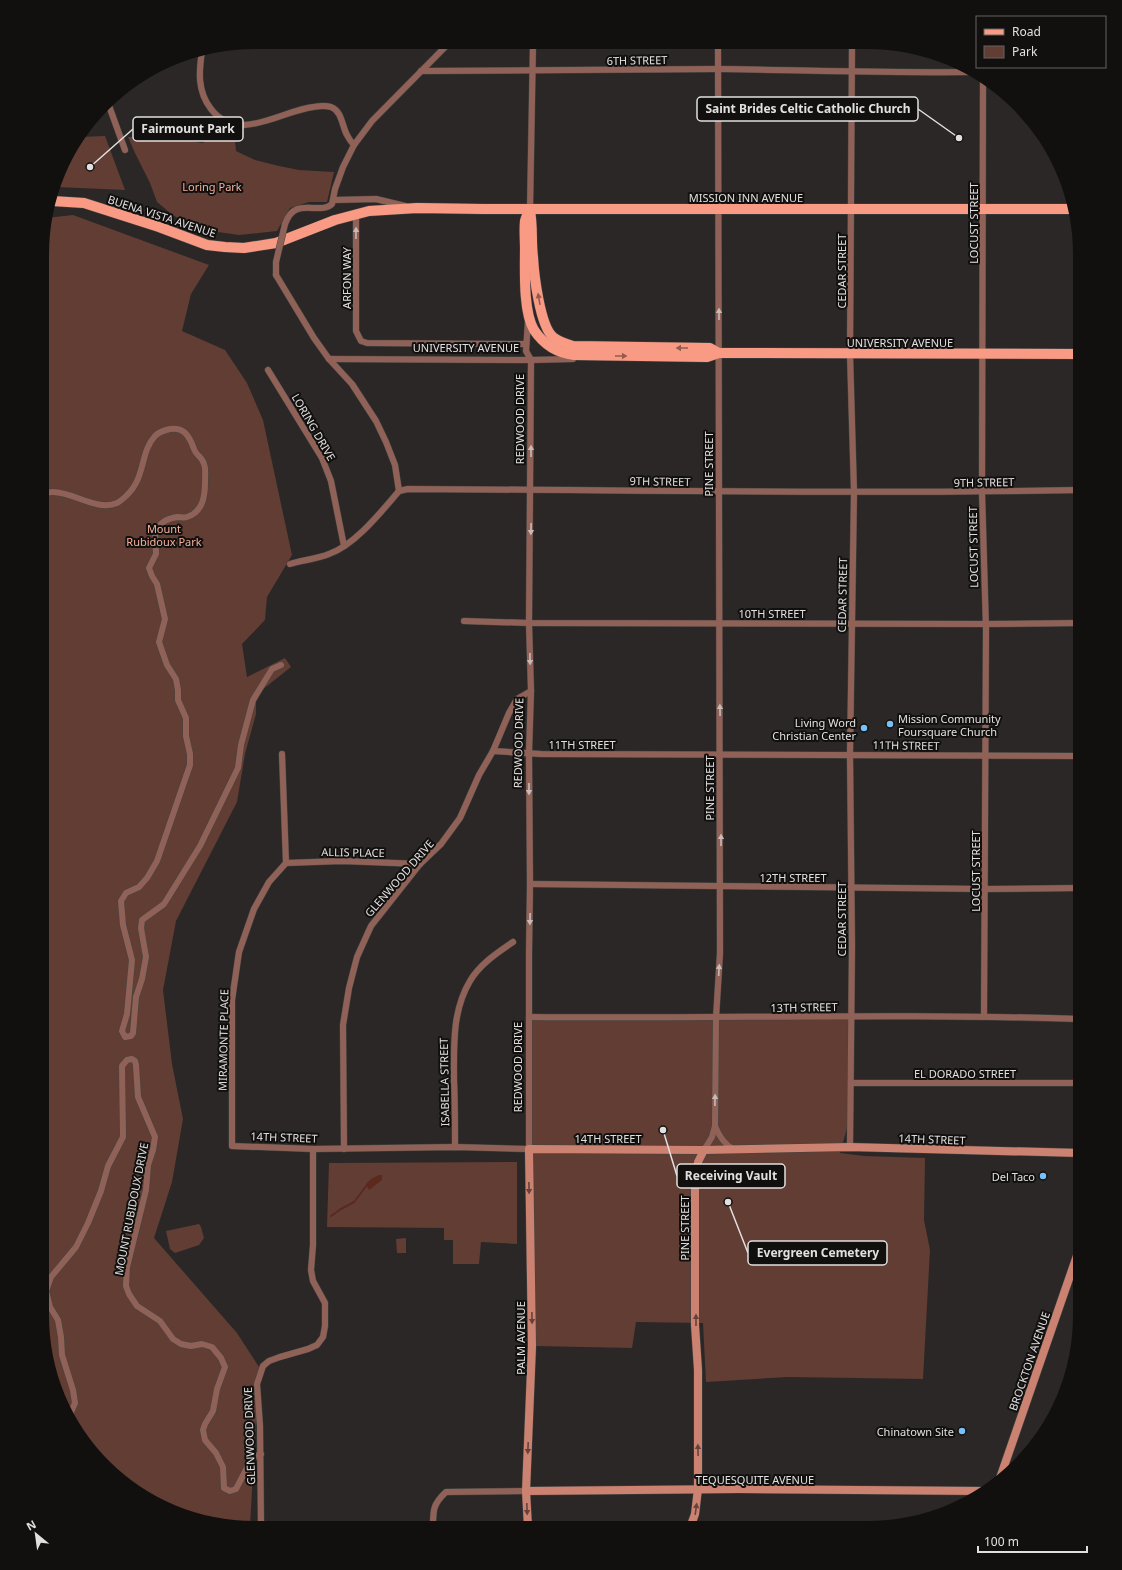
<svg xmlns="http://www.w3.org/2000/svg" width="1122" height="1570" viewBox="0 0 1122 1570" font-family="'Noto Sans',sans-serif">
  <rect width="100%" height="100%" fill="#2a2726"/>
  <g fill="#613d34">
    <path d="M217 124 234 130 236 151 255 160 279 166 299 170 334 172 327 202H309L290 208 277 231 239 235 204 230 174 216 157 202 150 183 135 153 128 137H161L203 143Z"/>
    <path d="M105 136 125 190 57 187 70 148 79 137Z"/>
    <path d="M73 215 209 265 191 294 182 331 225 350 247 383 263 420 292 555 267 597 265 620 242 644 247 677 285 658 291 667 262 690 256 702V714L245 754 237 802 176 921 163 990 172 1064 183 1119 172 1182 154 1238 237 1333 259 1367 250 1526H226L186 1517 136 1492 94 1456 64 1410 46 1358 42 1316 44 226 46 218Z"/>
    <path d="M529 1014 850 1015 849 1105 847 1128 840 1153 864 1156 925 1158 924 1220 930 1250 923 1379 788 1377 706 1382 703 1323 636 1322 632 1348 535 1346Z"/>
    <path d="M517 1162V1244L481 1242 479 1264H453V1240H444V1228L327 1227 329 1163Z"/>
    <path d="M199 1224 201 1227 204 1238 199 1245 175 1253 170 1249 166 1231Z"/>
    <path d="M406 1238V1253H397L396 1239Z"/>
  </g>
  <path fill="#5c291d" d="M379 1175H382V1180L369 1190 366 1184 371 1179Z"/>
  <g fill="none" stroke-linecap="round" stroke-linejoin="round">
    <path stroke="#5c291d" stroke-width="2" d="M331 1216 341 1209 354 1202 367 1185"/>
    <g stroke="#474544" stroke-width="7">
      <g id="street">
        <path d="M202 51C199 71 197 91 211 109 238 144 280 111 313 107 319 106 324 105 331 107 342 111 342 126 347 135 349 139 351 142 354 145"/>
        <path d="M421 71C520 71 620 69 719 69 804 70 888 73 973 72"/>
        <path d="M983 78 982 492 986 629 984 1016"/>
        <path d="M108 103 125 150"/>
        <path d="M334 200 376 199 405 206"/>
        <path d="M530 209 533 43"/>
        <path d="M356 214V331L361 341 367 343 526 344"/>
        <path d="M285 224C295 195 319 216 332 204L335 189 343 167 354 145 372 121 449 43"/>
        <path d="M276 275 314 338 329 359 352 384 376 421 386 442 395 465 399 491"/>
        <path d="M329 359 531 360 573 359"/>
        <path d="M268 370 322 458 331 481 344 546"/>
        <path d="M43 493C46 493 50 492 52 492 72 491 97 512 117 503 121 501 124 498 127 495 146 477 140 452 155 436 158 433 162 431 166 430 183 425 189 435 194 449 196 456 202 456 204 464 206 469 205 476 205 482 205 496 203 512 187 517 184 518 181 517 178 517 167 518 162 522 155 530L156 554 149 568 152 576 157 584 165 619 159 642 167 665 176 679 178 690V700L186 718V736L190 754V765L157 861 147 878 139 887 126 893 121 901 123 925 132 960 127 1014 122 1031 125 1037 131 1036 133 1033 136 997 142 979 146 957 141 928 142 920 164 904 200 846 238 768 241 745 253 700 272 669 281 665"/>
        <path d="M290 564C303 560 317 559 329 554 355 545 381 512 399 491L408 489C632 490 856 494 1080 490"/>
        <path d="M464 621 529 623 985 624 1080 623"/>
        <path d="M493 751 541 754 1080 756"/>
        <path d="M282 754 286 863 269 882 254 909 239 952 232 1000V1146L313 1149 455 1147 529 1149V954L530 884 529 753 531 691 529 623 531 360 526 351 528 321"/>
        <path d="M286 863 342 861 420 864"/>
        <path d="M530 884 985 889 1080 888"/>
        <path d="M529 1017C712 1019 896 1013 1080 1019"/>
        <path d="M851 1083H1080"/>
        <path d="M715 1126C719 1136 724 1144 733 1149"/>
        <path d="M455 1147C455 1125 455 1102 454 1080 454 1046 452 1011 470 981 480 964 497 953 513 942"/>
        <path d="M850 1147 852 945 850 754 854 492 850 354 852 44"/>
        <path d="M344 1149 343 1025 349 988 357 957 371 926 420 864 441 844 460 818 479 775 493 751 509 713 517 699 531 691"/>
        <path d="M704 1150 712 1137 715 1126 716 1018 720 953 718 43"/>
        <path d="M69 1417 75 1403 73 1390 62 1355 61 1337 58 1320 50 1307 46 1291 51 1277 76 1247 88 1223 101 1191 108 1166 123 1137 122 1066 127 1060 132 1059 135 1061 136 1065 138 1097 155 1137 153 1150 148 1165 146 1190 127 1267 126 1286 129 1294 137 1306 160 1321 173 1339 181 1344 191 1346 202 1344 212 1347 221 1358 225 1367 217 1389 213 1411 205 1424 203 1430 205 1440 216 1453 223 1467 224 1488 230 1491 236 1489 252 1458 261 1454"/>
        <path d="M261 1526 260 1426 257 1384 263 1366 269 1361 280 1357 308 1349 317 1345 323 1337 325 1326V1303L313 1281 311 1270 313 1245V1149"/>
        <path d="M433 1527C433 1510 433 1504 446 1492L526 1491"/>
      </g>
    </g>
    <g stroke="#474544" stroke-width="9">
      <g id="secondary">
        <path d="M999 1481 1080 1247"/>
        <path d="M526 1491 739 1489 984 1491"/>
        <path d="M528 1527 526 1491 532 1346 529 1149 704 1150 850 1147 1080 1153"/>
        <path d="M690 1528 695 1514 698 1489V1370L695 1325V1181L698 1162 704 1150"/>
      </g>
    </g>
    <g stroke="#474544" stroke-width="11">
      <g id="primary">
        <path d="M52 201 84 203 159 227 207 245 225 247 244 248 276 243 335 220 369 211 417 208 484 209H1075"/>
        <path d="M530 209C528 213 526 217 525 221 524 229 525 240 525 248 525 270 523 312 534 330 544 345 557 353 574 355L707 357 719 353 1080 354"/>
        <path d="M530 211C533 227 531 242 533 257 534 275 540 326 553 337 559 342 566 344 573 346L710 348 719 353"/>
      </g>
    </g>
    <use href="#street" stroke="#906257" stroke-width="6"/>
    <use href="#secondary" stroke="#cb8270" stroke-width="8"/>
    <use href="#primary" stroke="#f99b84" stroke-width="10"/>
    <g stroke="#474544" stroke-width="7" stroke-linecap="butt">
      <path id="street-bridge" d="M276 275V262L285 224"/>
    </g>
    <use href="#street-bridge" stroke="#906257" stroke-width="6"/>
  </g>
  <defs><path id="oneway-solid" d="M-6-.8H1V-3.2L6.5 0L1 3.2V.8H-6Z"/></defs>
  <g fill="#c9bab6">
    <use href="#oneway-solid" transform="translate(356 233) rotate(-89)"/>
    <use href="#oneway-solid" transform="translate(719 314) rotate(-90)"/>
    <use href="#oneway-solid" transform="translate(531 451) rotate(-90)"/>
    <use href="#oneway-solid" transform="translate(531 529) rotate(91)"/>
    <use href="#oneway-solid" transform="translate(530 659) rotate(89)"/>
    <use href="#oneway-solid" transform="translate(720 710) rotate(-91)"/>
    <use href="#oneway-solid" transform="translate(529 789) rotate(90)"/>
    <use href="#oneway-solid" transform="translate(721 840) rotate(-90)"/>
    <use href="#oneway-solid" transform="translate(530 919) rotate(91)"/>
    <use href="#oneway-solid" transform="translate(719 970) rotate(-87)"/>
    <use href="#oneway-solid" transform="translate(715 1100) rotate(-89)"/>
  </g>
  <g fill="#915c4f">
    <use href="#oneway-solid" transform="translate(539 299) rotate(-100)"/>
    <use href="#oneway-solid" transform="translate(682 348) rotate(-180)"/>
    <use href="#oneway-solid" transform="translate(621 356)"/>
  </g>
  <g fill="#65433b">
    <use href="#oneway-solid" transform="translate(529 1188) rotate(89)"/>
    <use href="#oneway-solid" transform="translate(532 1318) rotate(89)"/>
    <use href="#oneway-solid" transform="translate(696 1320) rotate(-90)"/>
    <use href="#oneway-solid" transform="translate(528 1448) rotate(92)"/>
    <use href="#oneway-solid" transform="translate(698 1450) rotate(-91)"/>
    <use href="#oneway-solid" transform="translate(527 1509) rotate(88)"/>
    <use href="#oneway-solid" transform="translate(696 1509) rotate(-82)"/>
  </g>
  <g fill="#79bff8" stroke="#11100f" stroke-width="1.5">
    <circle cx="890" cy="724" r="4"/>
    <circle cx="864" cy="728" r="4"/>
    <circle cx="1043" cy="1176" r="4"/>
    <circle cx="962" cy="1431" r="4"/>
  </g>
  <g text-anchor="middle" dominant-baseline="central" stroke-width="4" stroke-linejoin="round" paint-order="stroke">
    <g font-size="11" fill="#e2e0df" stroke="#11100f">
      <text transform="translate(637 60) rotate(-1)">6TH STREET</text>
      <text x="746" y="197">MISSION INN AVENUE</text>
      <text transform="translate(162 216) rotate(18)">BUENA VISTA AVENUE</text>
      <text transform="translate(973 223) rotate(-90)">LOCUST STREET</text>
      <text transform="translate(841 271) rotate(-90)">CEDAR STREET</text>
      <text transform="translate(346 278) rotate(-90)">ARFON WAY</text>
      <text x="900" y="342">UNIVERSITY AVENUE</text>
      <text x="466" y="347">UNIVERSITY AVENUE</text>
      <text transform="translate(519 419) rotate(-90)">REDWOOD DRIVE</text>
      <text transform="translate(314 427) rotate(60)">LORING DRIVE</text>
      <text transform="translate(708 464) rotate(-90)">PINE STREET</text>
      <text transform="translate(660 481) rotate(1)">9TH STREET</text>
      <text transform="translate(984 482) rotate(-1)">9TH STREET</text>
      <text transform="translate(973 547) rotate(-91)">LOCUST STREET</text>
      <text transform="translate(842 595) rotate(-89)">CEDAR STREET</text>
      <text x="772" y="613">10TH STREET</text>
      <text transform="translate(518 743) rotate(-89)">REDWOOD DRIVE</text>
      <text x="582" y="744">11TH STREET</text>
      <text transform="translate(906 745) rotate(1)">11TH STREET</text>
      <text transform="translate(709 788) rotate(-90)">PINE STREET</text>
      <text transform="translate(353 852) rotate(1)">ALLIS PLACE</text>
      <text transform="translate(975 871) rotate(-90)">LOCUST STREET</text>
      <text x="793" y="877">12TH STREET</text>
      <text transform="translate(399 878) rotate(-49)">GLENWOOD DRIVE</text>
      <text transform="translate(841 919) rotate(-90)">CEDAR STREET</text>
      <text transform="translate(804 1007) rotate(-1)">13TH STREET</text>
      <text transform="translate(223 1040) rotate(-89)">MIRAMONTE PLACE</text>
      <text transform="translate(517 1067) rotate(-90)">REDWOOD DRIVE</text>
      <text x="965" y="1073">EL DORADO STREET</text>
      <text transform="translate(444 1082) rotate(-91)">ISABELLA STREET</text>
      <text transform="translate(284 1137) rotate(2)">14TH STREET</text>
      <text x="608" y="1138">14TH STREET</text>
      <text transform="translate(932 1139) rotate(2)">14TH STREET</text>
      <text transform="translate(131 1209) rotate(-79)">MOUNT RUBIDOUX DRIVE</text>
      <text transform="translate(684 1228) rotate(-90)">PINE STREET</text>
      <text transform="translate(520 1338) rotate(-90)">PALM AVENUE</text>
      <text transform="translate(1029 1361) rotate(-71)">BROCKTON AVENUE</text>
      <text transform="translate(249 1436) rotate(-92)">GLENWOOD DRIVE</text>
      <text x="755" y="1479">TEQUESQUITE AVENUE</text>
    </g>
    <g font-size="11" fill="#f6b09e" stroke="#11100f">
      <text x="212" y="186">Loring Park</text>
      <text x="164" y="528">Mount<tspan x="164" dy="13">Rubidoux Park</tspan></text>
    </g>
    <g font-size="11" fill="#e2e0df" stroke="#11100f" text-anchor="end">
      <text x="898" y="718" text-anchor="start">Mission Community<tspan x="898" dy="13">Foursquare Church</tspan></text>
      <text x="856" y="722">Living Word<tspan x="856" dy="13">Christian Center</tspan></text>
      <text x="1035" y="1176">Del Taco</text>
      <text x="954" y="1431">Chinatown Site</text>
    </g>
  </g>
  <path d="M0 0H1122V1570H0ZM254 49H868A205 205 0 0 1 1073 254V1316A205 205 0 0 1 868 1521H254A205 205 0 0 1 49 1316V254A205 205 0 0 1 254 49Z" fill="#11100f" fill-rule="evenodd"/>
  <path fill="none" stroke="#e2e0df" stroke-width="1.5" d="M959 138L918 109M90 167L133 129M663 1130L677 1176M728 1202L748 1253"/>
  <g fill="#e2e0df" stroke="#11100f" stroke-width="1.5">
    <circle cx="959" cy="138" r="4"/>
    <circle cx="90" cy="167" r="4"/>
    <circle cx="663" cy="1130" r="4"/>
    <circle cx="728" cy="1202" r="4"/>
  </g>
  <g fill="#11100f" stroke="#e2e0df" stroke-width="1.5">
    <rect x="697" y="97" width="221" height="24" rx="4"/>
    <rect x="133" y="117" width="110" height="24" rx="4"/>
    <rect x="677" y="1164" width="108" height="24" rx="4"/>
    <rect x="748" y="1241" width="139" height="24" rx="4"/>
  </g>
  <g font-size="12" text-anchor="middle" font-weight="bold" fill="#e2e0df">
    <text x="808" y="113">Saint Brides Celtic Catholic Church</text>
    <text x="188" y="133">Fairmount Park</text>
    <text x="731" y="1180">Receiving Vault</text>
    <text x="818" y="1257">Evergreen Cemetery</text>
  </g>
  <rect x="976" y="16" width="130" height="52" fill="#11100f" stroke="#656362"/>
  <rect x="984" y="29" width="20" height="6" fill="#f99b84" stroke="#656362"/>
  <text x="1012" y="36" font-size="12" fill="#e2e0df">Road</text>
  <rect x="984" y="46" width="20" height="12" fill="#613d34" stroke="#656362"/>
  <text x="1012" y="56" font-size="12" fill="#e2e0df">Park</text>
  <g transform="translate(36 1534) rotate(331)" stroke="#11100f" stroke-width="3" paint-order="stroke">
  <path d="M0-3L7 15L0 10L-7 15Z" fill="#e2e0df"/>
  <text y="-6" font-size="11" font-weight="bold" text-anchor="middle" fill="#e2e0df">N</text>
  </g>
  <path d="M978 1546v6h109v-6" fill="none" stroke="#e2e0df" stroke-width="2"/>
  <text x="984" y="1546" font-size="12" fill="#e2e0df" stroke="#11100f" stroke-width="3" paint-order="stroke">100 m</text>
</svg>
